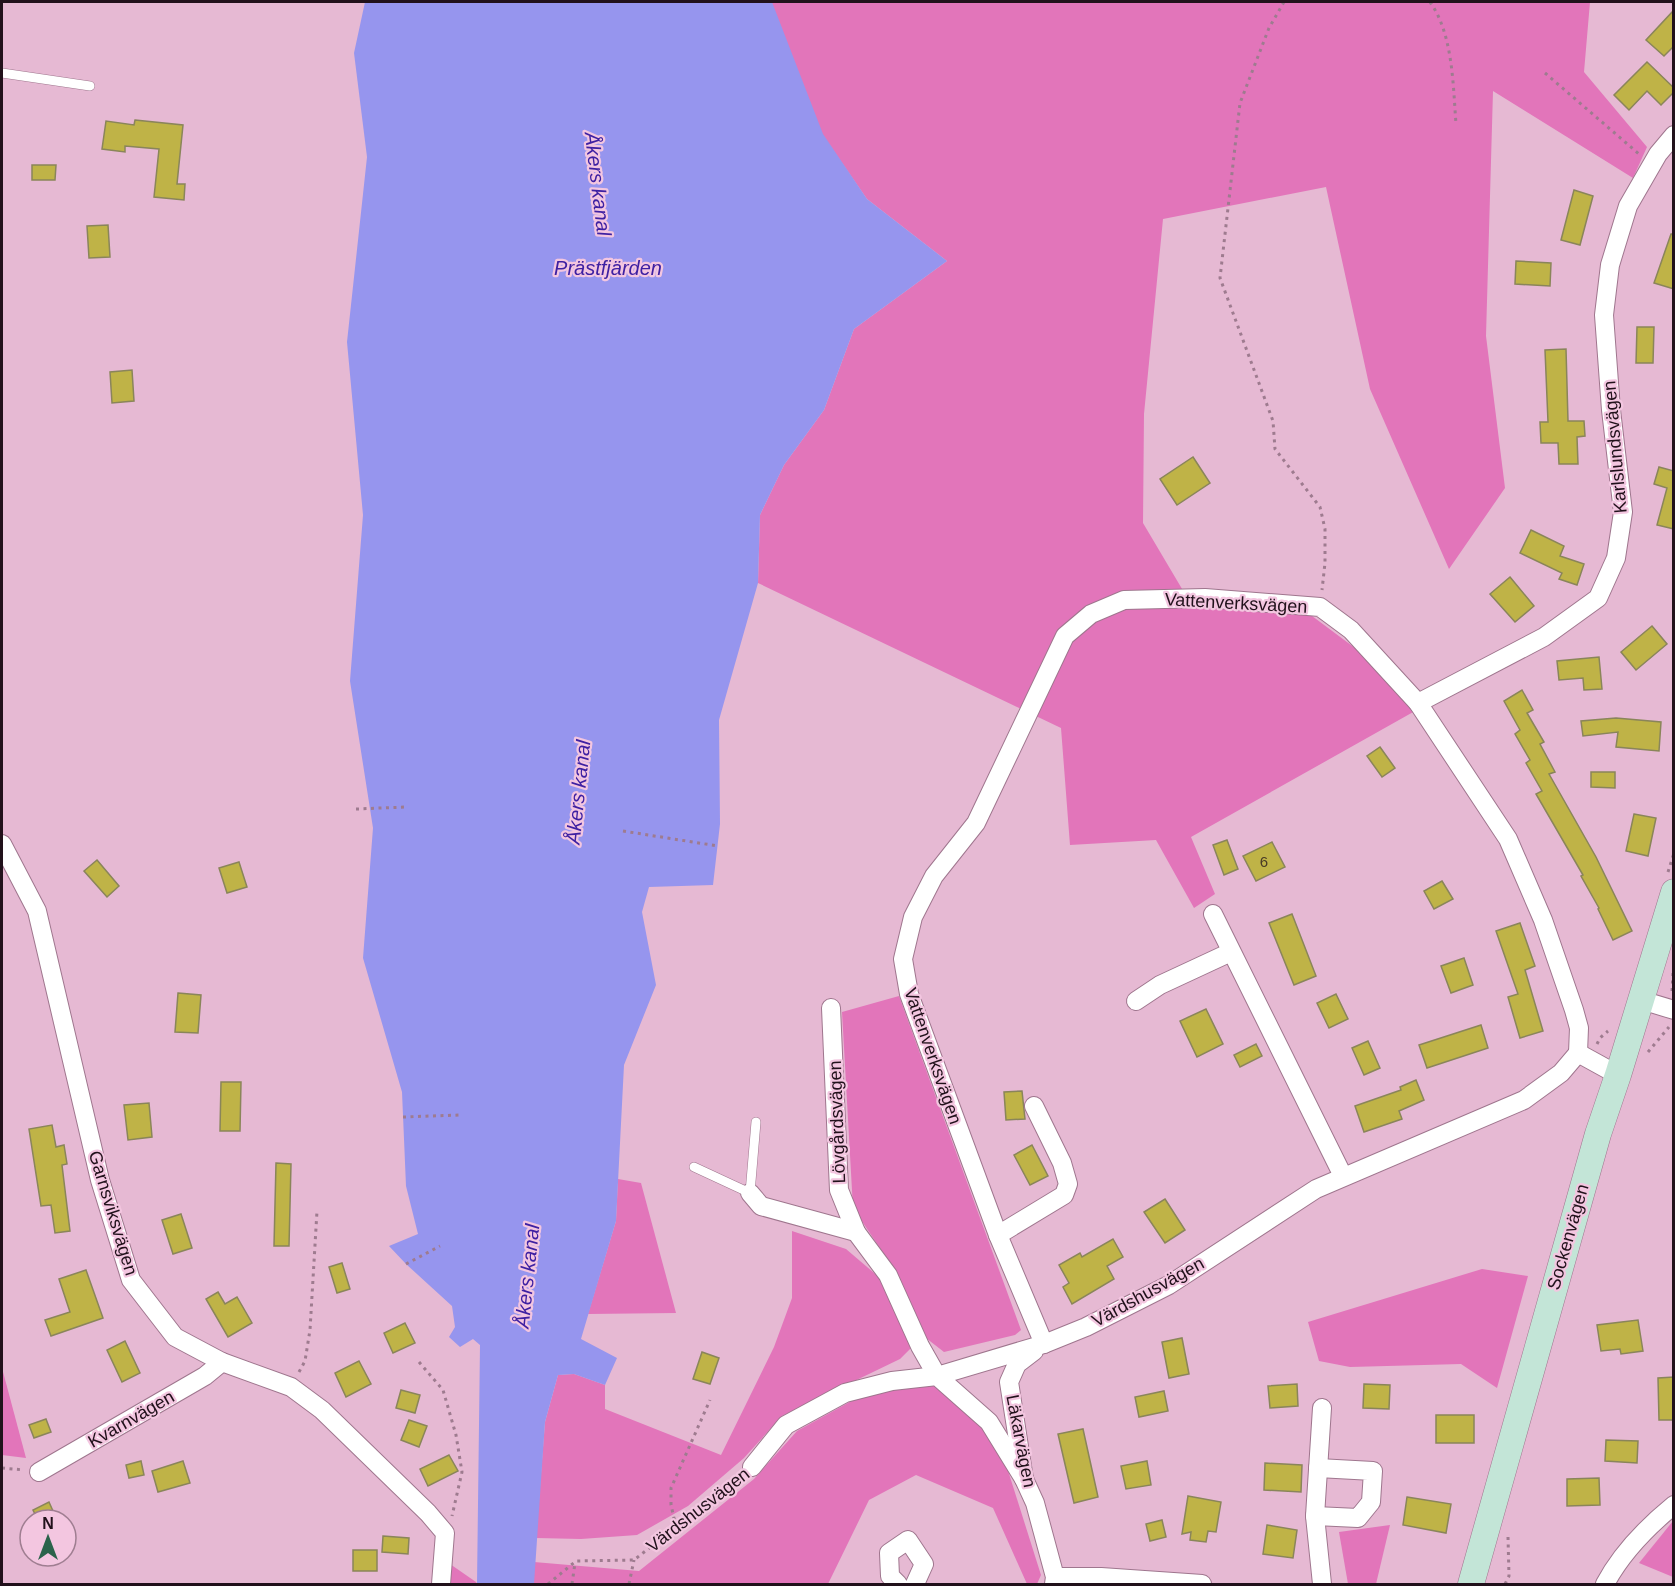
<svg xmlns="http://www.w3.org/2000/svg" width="1675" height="1586" viewBox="0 0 1675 1586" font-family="Arial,sans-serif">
  <rect width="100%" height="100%" fill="#e6b9d3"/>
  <g fill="#e275ba">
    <path d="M692 2H1590L1584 72 1647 147 1633 178 1493 91 1486 336 1505 488 1449 569 1370 389 1326 187 1163 219 1144 414 1143 523 1188 599 1308 613 1363 654 1415 711 1191 837 1215 894 1194 908 1156 840 1070 845 1061 728 758 583 760 515 784 465 824 410 854 329 947 261 867 199 822 134Z"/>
    <path d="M899 996 1021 1330 1015 1335 944 1352 926 1338 894 1269 853 1208 842 1012Z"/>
    <path d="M618 1179 641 1183 676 1313 588 1314 616 1221Z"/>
    <path d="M792 1231 846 1249 880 1278 912 1347 900 1359 782 1416 744 1458 688 1506 637 1535 581 1539 536 1538 545 1422 558 1375 574 1374 605 1385V1409L721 1455 774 1347 792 1298Z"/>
    <path d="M1482 1269 1528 1276 1497 1388 1461 1364 1350 1367 1319 1361 1308 1322Z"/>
    <path d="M2 1368 26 1458 2 1455Z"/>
    <path d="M918 1373 993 1423 1041 1575 1037 1584H1027L993 1508 916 1475 869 1500 828 1584H534V1562L639 1571 754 1479 797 1431 857 1398Z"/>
    <path d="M1673 1521 1674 1577H1673L1639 1563Z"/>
    <path d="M1390 1525 1376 1584H1348L1339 1532Z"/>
    <path d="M450 1564 476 1582 477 1584H448Z"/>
  </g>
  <path fill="#9695ee" d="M365 2H772L823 134 867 199 947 261 854 329 824 410 784 465 760 515 758 583 719 720 720 824 713 885 649 887 642 912 656 985 624 1065 616 1221 581 1339 617 1358 605 1385 574 1374 558 1375 545 1422 534 1584H477L480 1345 473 1339 460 1347 449 1337 455 1327 452 1306 406 1264 389 1246 418 1234 406 1186 402 1092 363 958 373 828 350 681 363 515 347 342 367 157 354 53Z"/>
  <g fill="#bfb347" stroke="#8a855a" stroke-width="1.5">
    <path d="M1674 10V46L1664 56 1646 40Z"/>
    <path d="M1647 62 1674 88V92L1661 105 1647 91 1629 110 1614 95Z"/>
    <path d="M135 120 183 125 177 184H185L184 200 154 197 159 149 125 146V152L102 149 106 121 134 125Z"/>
    <path d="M32 165H56L55 180H32Z"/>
    <path d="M1574 190 1593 196 1580 245 1561 240Z"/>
    <path d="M108 225 110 257 89 258 87 226Z"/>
    <path d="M1671 234H1674V289L1654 283Z"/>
    <path d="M1516 261 1551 263 1550 286 1515 284Z"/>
    <path d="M1637 327H1654L1653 363H1636Z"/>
    <path d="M1566 349 1568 421H1584L1585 436 1577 437 1578 464H1559L1558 443H1541L1540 422H1548L1545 350Z"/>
    <path d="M132 370 134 401 112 403 110 372Z"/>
    <path d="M1193 457 1210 483 1177 505 1160 479Z"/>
    <path d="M1659 467 1674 471V529L1657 525 1667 488 1654 484Z"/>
    <path d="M1531 530 1564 546 1560 556 1584 564 1577 585 1559 579 1562 573 1520 553Z"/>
    <path d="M1510 577 1534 606 1515 622 1490 594Z"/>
    <path d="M1652 626 1667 644 1636 670 1621 652Z"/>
    <path d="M1599 657 1602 689 1584 690 1583 678 1559 680 1557 661Z"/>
    <path d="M1522 690 1533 710 1527 713 1544 742 1540 744 1555 772 1549 774 1596 857 1632 931 1613 940 1598 909 1599 908 1581 876 1583 875 1536 794 1542 791 1526 763 1530 760 1515 734 1520 730 1504 701Z"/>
    <path d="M1616 718 1661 722 1659 751 1616 747 1618 732 1583 736 1581 721Z"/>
    <path d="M1380 747 1395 768 1382 777 1367 756Z"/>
    <path d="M1591 772H1615V788L1591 787Z"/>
    <path d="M1634 814 1656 818 1648 856 1626 851Z"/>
    <path d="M1227 840 1238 869 1224 875 1213 845Z"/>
    <path d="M1272 842 1285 867 1256 881 1243 856Z"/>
    <path d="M97 860 119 886 107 897 84 871Z"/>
    <path d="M239 862 247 887 227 893 219 868Z"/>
    <path d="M1442 881 1453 899 1434 909 1424 891Z"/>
    <path d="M1292 914 1316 976 1294 985 1269 923Z"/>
    <path d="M1520 923 1535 966 1525 970 1543 1031 1520 1038 1508 997 1518 994 1496 931Z"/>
    <path d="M1464 958 1473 985 1451 993 1441 966Z"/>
    <path d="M178 993 201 995 198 1033 175 1032Z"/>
    <path d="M1336 994 1348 1019 1329 1028 1317 1003Z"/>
    <path d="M1206 1009 1223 1044 1197 1057 1180 1021Z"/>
    <path d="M1481 1025 1488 1048 1427 1068 1419 1045Z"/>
    <path d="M1368 1041 1380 1068 1364 1075 1352 1048Z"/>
    <path d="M1256 1044 1262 1056 1240 1067 1234 1055Z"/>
    <path d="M1416 1080 1424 1100 1399 1111 1402 1119 1364 1132 1355 1106 1401 1090 1400 1087Z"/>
    <path d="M221 1082H241L240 1131H220Z"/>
    <path d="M1022 1091 1025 1119 1006 1120 1004 1092Z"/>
    <path d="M149 1103 152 1137 128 1140 124 1105Z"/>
    <path d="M52 1125 56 1147 64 1145 67 1164 62 1165 70 1231 55 1233 51 1205 41 1206 29 1129Z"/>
    <path d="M1032 1145 1048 1176 1030 1185 1014 1155Z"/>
    <path d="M276 1163 291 1164 289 1246H274Z"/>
    <path d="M1165 1199 1185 1230 1165 1243 1144 1212Z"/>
    <path d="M181 1214 192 1248 173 1254 162 1220Z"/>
    <path d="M1113 1239 1123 1257 1107 1266 1114 1279 1072 1304 1063 1287 1069 1283 1059 1265 1080 1253 1082 1257Z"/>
    <path d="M342 1263 350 1289 337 1293 329 1267Z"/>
    <path d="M86 1270 103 1318 51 1336 45 1320 70 1312 59 1279Z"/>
    <path d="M218 1292 225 1304 237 1297 252 1323 228 1337 206 1299Z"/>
    <path d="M1638 1320 1643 1351 1621 1354 1620 1349 1601 1351 1597 1325Z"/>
    <path d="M405 1323 415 1343 393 1353 384 1333Z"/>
    <path d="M1182 1338 1189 1374 1169 1378 1162 1342Z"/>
    <path d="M125 1341 140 1373 122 1382 107 1350Z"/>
    <path d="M702 1352 719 1358 710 1384 693 1379Z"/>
    <path d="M359 1361 371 1384 346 1397 335 1373Z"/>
    <path d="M1674 1377V1420H1659L1658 1378Z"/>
    <path d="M1297 1384 1298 1406 1270 1408 1268 1386Z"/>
    <path d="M1364 1384 1390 1385 1389 1409 1363 1408Z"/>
    <path d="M401 1390 420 1395 415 1413 396 1408Z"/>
    <path d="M1164 1391 1168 1411 1139 1417 1135 1397Z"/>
    <rect x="1436" y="1415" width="38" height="28"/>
    <path d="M46 1419 51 1432 34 1438 29 1425Z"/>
    <path d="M409 1420 427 1426 419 1447 401 1440Z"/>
    <path d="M1083 1429 1098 1497 1074 1503 1058 1434Z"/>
    <path d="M1606 1440 1638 1441 1637 1463 1605 1461Z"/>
    <path d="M449 1455 458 1471 428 1486 420 1469Z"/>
    <path d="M141 1461 144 1475 129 1478 126 1465Z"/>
    <path d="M183 1461 190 1483 158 1492 152 1471Z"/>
    <path d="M1147 1461 1151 1485 1126 1489 1121 1466Z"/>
    <path d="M1265 1463 1302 1465 1301 1492 1264 1490Z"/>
    <path d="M1599 1478 1600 1505 1567 1506V1479Z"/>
    <path d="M1188 1496 1221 1502 1216 1532 1208 1531 1206 1542 1190 1540 1191 1532 1182 1534Z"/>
    <path d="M1407 1497 1451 1504 1446 1533 1403 1525Z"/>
    <path d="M49 1502 57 1520H38L33 1510Z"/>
    <path d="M1162 1520 1166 1537 1150 1541 1146 1524Z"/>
    <path d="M1267 1525 1297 1530 1293 1558 1263 1554Z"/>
    <path d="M383 1536 409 1538 408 1554 382 1552Z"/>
    <rect x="353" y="1550" width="24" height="21"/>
  </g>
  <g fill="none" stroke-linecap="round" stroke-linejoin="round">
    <g stroke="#9f768e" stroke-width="10">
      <g id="lane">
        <path d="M2 73 90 86"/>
        <path d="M694 1167 750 1193 756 1122"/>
      </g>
    </g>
    <g stroke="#9f768e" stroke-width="20">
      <g id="street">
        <path d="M1418 703 1544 637 1598 598 1616 558 1623 512 1611 410 1604 315 1610 265 1628 206 1658 154 1674 135"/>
        <path d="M2 844 37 911 100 1180 131 1280 175 1337 222 1362 291 1387 322 1410 428 1513 445 1533 441 1584"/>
        <path d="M1213 914 1343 1176"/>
        <path d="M1641 1000 1674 1010"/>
        <path d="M1136 1001 1160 985 1231 952"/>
        <path d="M831 1008 839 1190 856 1232"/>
        <path d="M1578 1053 1618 1075"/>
        <path d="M750 1193 761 1206 856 1232 888 1275 920 1346 937 1376 1044 1344 1086 1327 1169 1285 1316 1189 1524 1100 1561 1073 1578 1053"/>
        <path d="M998 1235 1064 1195 1068 1184 1062 1163 1034 1106"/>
        <path d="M1044 1344 998 1235 909 994 903 959 913 917 934 876 976 823 1065 636 1091 614 1124 600 1205 598 1320 607 1351 630 1418 703 1508 839 1543 920 1574 1010 1579 1028 1578 1053"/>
        <path d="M1034 1351 1017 1364 1009 1382 1024 1479 1035 1503 1055 1577 1054 1584"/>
        <path d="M752 1467 786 1425 845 1393 892 1381 937 1376 989 1422 1024 1479"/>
        <path d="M39 1472 205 1376 222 1362"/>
        <path d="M1315 1516 1358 1518 1371 1502 1373 1471 1318 1468"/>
        <path d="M1055 1577H1101L1202 1584"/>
        <path d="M898 1584 890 1576 889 1553 908 1540 924 1564 915 1584"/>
        <path d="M1322 1584 1315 1516 1322 1408"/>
        <path d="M1605 1584C1621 1554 1647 1527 1674 1505"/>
      </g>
    </g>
    <g stroke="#9f768e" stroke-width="27">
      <path id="secondary" d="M1471 1584 1598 1134 1618 1075 1674 892"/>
    </g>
    <g stroke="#9e7b8f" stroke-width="3" stroke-dasharray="3 4.5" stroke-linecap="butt">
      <path d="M1284 2 1269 28 1240 103 1220 278 1273 421 1275 449 1320 507 1325 529V563L1322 590"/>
      <path d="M1430 2C1453 34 1453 85 1456 124"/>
      <path d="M1545 73 1639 154"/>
      <path d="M356 809 406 807"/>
      <path d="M623 831 718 846"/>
      <path d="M1668 872 1674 853"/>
      <path d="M1672 991 1673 973"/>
      <path d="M1597 1044 1600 1038 1608 1031"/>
      <path d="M1648 1052 1669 1027"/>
      <path d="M403 1117 459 1115"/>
      <path d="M406 1264 440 1246"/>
      <path d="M419 1362 443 1390 456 1435 462 1472 452 1516"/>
      <path d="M299 1372 305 1361 310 1330 317 1211"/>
      <path d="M2 1468 24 1470"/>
      <path d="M676 1527 671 1505V1488L710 1400"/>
      <path d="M548 1584 576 1561 634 1560 740 1477"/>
      <path d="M572 1584 575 1563"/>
      <path d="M629 1584 634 1560"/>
      <path d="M1505 1584 1509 1576 1508 1537"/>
    </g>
    <use href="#lane" stroke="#fff" stroke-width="9"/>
    <use href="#street" stroke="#fff" stroke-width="18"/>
    <use href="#secondary" stroke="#c3e5d7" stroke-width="26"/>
  </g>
  <g text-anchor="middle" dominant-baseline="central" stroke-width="4.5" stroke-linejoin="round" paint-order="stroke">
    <g font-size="15" fill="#483a26">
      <text x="1264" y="861">6</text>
    </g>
    <g font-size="18" fill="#21111b" stroke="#f3c6e0">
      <text transform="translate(1615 447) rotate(-95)">Karlslundsvägen</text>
      <text transform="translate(1236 603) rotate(3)">Vattenverksvägen</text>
      <text transform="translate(933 1056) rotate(71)">Vattenverksvägen</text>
      <text transform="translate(837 1122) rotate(-92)">Lövgårdsvägen</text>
      <text transform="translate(113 1213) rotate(73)">Garnsviksvägen</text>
      <text transform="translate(1568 1237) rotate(-74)">Sockenvägen</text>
      <text transform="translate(1148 1292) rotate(-29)">Värdshusvägen</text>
      <text transform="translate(131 1419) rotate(-30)">Kvarnvägen</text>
      <text transform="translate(1021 1441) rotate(79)">Läkarvägen</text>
      <text transform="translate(698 1510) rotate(-38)">Värdshusvägen</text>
    </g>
    <g font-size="20" font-style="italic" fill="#3e20a2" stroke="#f3c6e0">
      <text transform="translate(598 184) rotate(83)">Åkers kanal</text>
      <text x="608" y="268">Prästfjärden</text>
      <text transform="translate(578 792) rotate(-84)">Åkers kanal</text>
      <text transform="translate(527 1276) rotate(-84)">Åkers kanal</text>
    </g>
  </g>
  <rect width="1675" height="1586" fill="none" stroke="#21111b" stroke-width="6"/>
  <g transform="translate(48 1538)"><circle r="28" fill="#f3c6e0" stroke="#9f7e91" stroke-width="1.5"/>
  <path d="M0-4.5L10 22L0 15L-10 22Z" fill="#2b634b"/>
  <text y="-9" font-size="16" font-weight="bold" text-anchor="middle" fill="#21111b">N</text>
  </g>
</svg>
